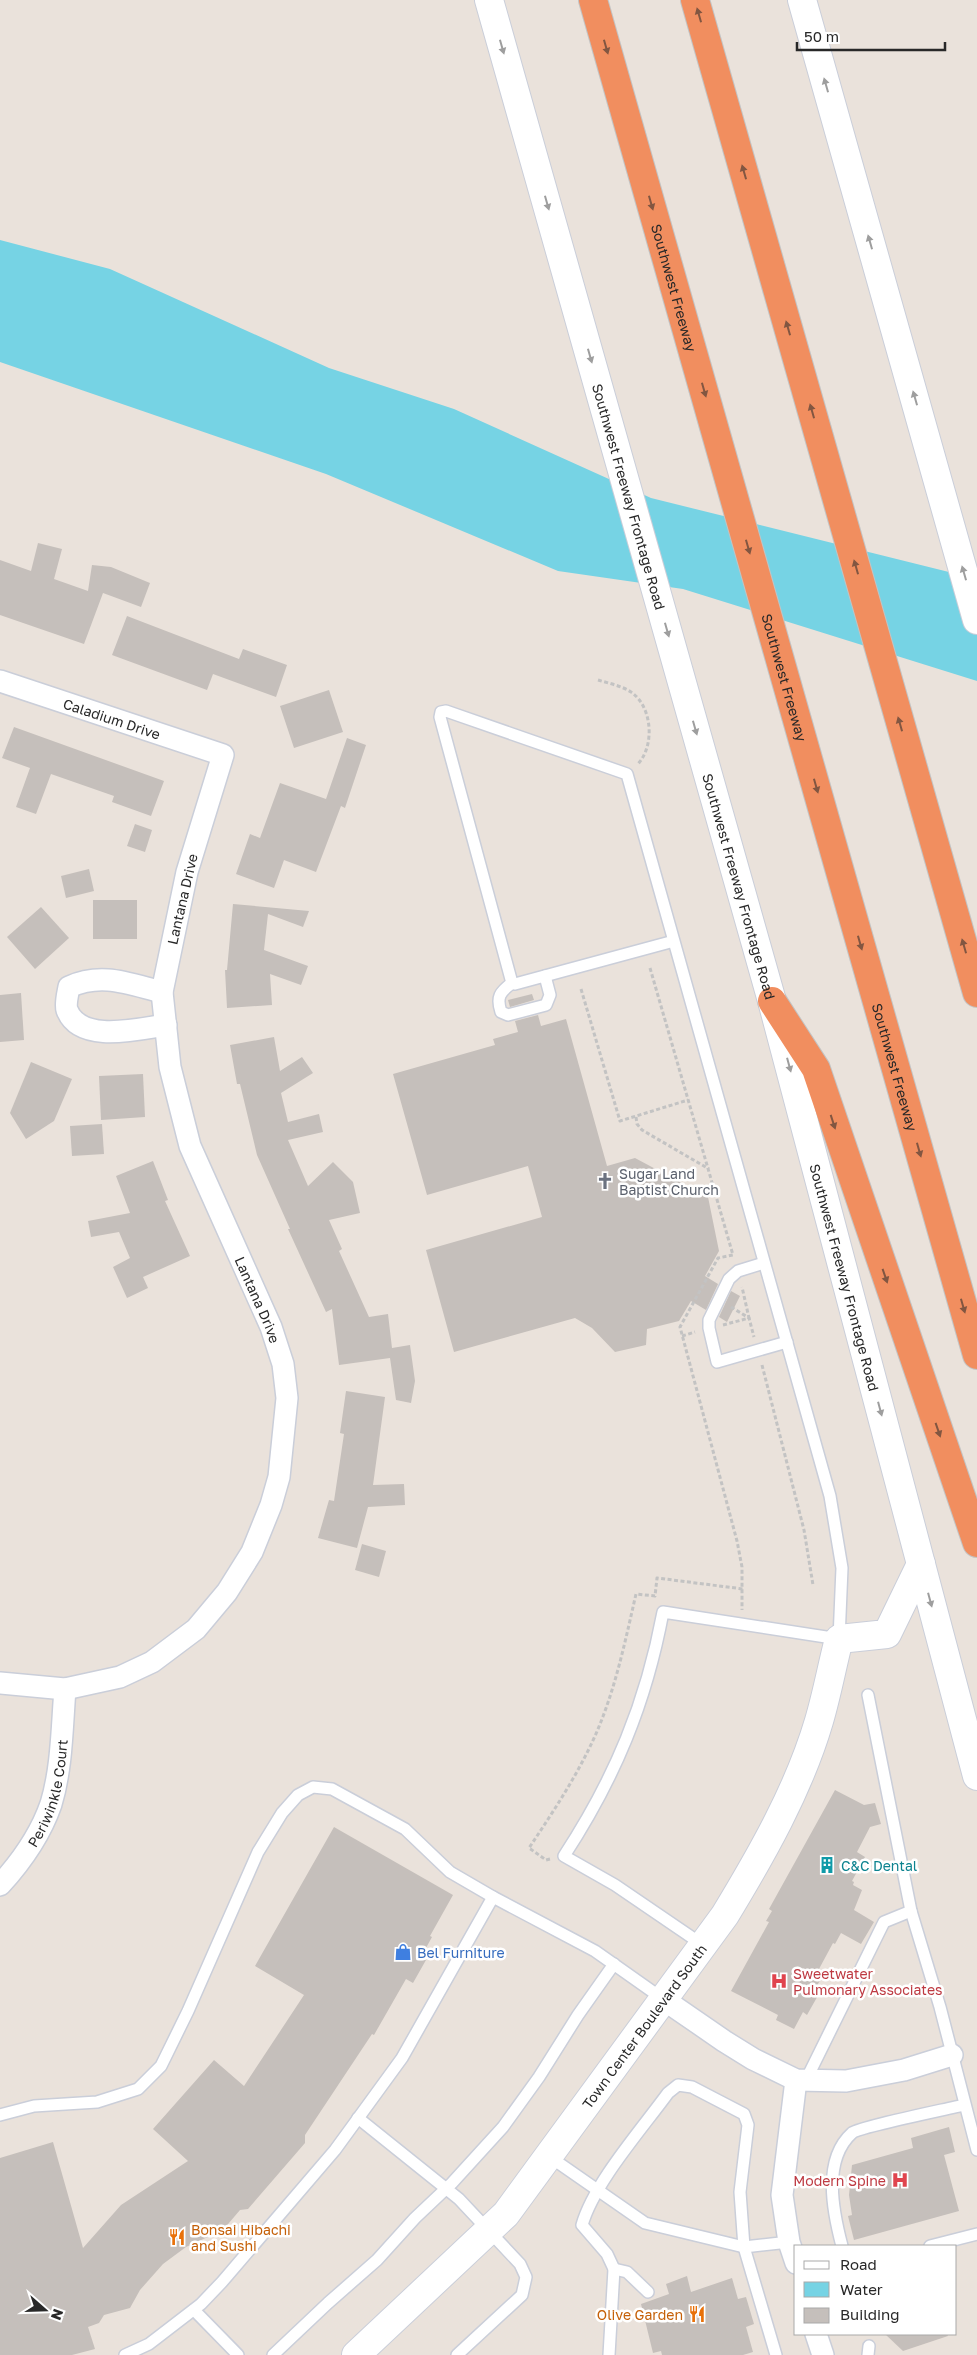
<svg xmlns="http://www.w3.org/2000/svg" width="977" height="2355" viewBox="0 0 977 2355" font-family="'Golos Text',sans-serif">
  <rect width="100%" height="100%" fill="#eae2db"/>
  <path fill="#76d3e4" d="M0 240 110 269 329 368 454 409 651 498 977 579V681L683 589 558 571 326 474 0 362Z"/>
  <g fill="#c5bfbb">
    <path d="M38 543 62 549 54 579 88 591 92 565 111 567 150 583 141 607 103 593 84 644 0 615V560L31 571Z"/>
    <path d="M127 616 239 659 243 649 287 665 276 697 213 674 207 690 112 655Z"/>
    <path d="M329 690 343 732 294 748 280 706Z"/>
    <path d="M14 727 164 781 151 816 112 802 114 796 51 774 36 814 16 807 30 768 2 758Z"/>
    <path d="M347 738 366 745 345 808 341 806 316 872 284 860 274 888 236 874 250 834 260 838 280 783 326 799Z"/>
    <path d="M135 824 152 830 145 852 127 846Z"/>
    <path d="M89 869 94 891 66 898 61 876Z"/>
    <rect x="93" y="900" width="44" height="39"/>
    <path d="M233 904 309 911 303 927 268 914 264 950 308 966 301 985 270 974 272 1005 227 1008 225 970H227Z"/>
    <path d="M41 907 69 938 35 969 7 937Z"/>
    <path d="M21 993 24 1040 0 1042V995Z"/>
    <path d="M532 994 534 1000 510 1007 508 1000Z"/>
    <path d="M538 1015 541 1026 566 1019 607 1166 635 1158 708 1197 719 1251 705 1276 718 1284 706 1310 691 1301 679 1321 647 1329 646 1345 615 1352 592 1328 575 1318 454 1352 426 1250 542 1217 528 1166 427 1195 393 1074 495 1045 493 1039 518 1032 515 1021Z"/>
    <path d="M274 1037 280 1071 302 1057 313 1073 281 1093 288 1122 319 1114 323 1132 288 1140 308 1186 333 1162 353 1182 360 1213 329 1220 342 1249 339 1251 369 1317 388 1314 392 1348 410 1345 415 1381 411 1403 396 1400 390 1358 339 1365 332 1309 326 1312 288 1229H290L257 1155 240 1084H237L230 1045Z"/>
    <path d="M31 1062 72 1079 54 1121 26 1139 10 1113Z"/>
    <path d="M143 1074 145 1117 101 1120 99 1076Z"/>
    <path d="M102 1124 104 1154 72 1156 70 1126Z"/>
    <path d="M153 1161 168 1200 165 1201 190 1256 143 1277 148 1288 127 1298 113 1267 130 1258 119 1232 91 1237 88 1221 130 1213 116 1176Z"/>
    <path d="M731 1291 740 1296 727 1322 719 1317Z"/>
    <path d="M346 1391 385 1397 373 1485 404 1484 405 1505 368 1507 357 1548 318 1538 329 1500 334 1501 344 1434 340 1433Z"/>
    <path d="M362 1544 386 1551 379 1577 355 1570Z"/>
    <path d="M835 1790 864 1805 875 1803 881 1824 870 1827 857 1852 865 1857 852 1881 854 1882 853 1885 862 1890 854 1910 874 1922 861 1944 841 1933 835 1944 833 1943 819 1969 825 1972 815 1989 820 1992 807 2015 803 2012 794 2029 776 2020 778 2015 731 1991 769 1922 766 1921 772 1911 769 1909Z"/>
    <path d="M334 1827 453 1895 430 1936 432 1937 421 1957 426 1960 413 1983 406 1979 374 2035 372 2034 305 2135V2143L248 2209 240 2210 223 2230 186 2247 163 2264 140 2290 130 2308 104 2315 99 2323 88 2327 95 2349 72 2355H0V2158L53 2142 83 2248 121 2205 188 2161 153 2129 214 2060 244 2086 304 1995 255 1966Z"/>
    <path d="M949 2127 955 2152 944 2155 959 2211 854 2240 848 2216 852 2215 849 2195 852 2165 913 2148 911 2138Z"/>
    <path d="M687 2276 691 2292 732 2278 738 2299 746 2297 754 2324 746 2327 753 2352 743 2355H662L661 2351 653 2353 641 2304 669 2294 666 2284Z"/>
    <path d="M885 2334H947L948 2336 903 2351Z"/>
  </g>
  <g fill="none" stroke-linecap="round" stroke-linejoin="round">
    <g stroke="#caced9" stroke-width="14">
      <g id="lane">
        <path d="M674 941 515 984 512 983 440 717 441 712 446 711 627 774 830 1496 842 1568 839 1639 663 1612C646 1703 615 1778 564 1856L615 1885 703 1945"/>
        <path d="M512 983C500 992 496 997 501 1012L508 1015 546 1005 550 995 545 976"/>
        <path d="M764 1263 738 1271 729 1279 709 1320V1328L717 1362 787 1342"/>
        <path d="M868 1695 911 1911 940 2007 977 2150"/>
        <path d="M806 2080 884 1922 911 1911"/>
        <path d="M0 2115 34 2106 97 2102 138 2089 161 2066 188 2011 258 1852 282 1813 298 1795 313 1787 332 1789 405 1829 450 1872 493 1897"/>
        <path d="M358 2118 459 2199 520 2264 526 2277 522 2295 457 2355"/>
        <path d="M550 2157 645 2223 744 2247 789 2242"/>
        <path d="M842 2246C833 2212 822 2160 852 2133 859 2127 948 2109 964 2105"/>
        <path d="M930 2246 977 2234"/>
        <path d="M614 2269 627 2272 648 2292"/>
        <path d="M194 2310 238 2355"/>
        <path d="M125 2355 149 2344 201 2304 222 2282 335 2150 402 2058 493 1897 595 1951 663 1999"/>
        <path d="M273 2355 328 2303 377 2260 415 2218 452 2183 503 2127 539 2077 578 2015 614 1964"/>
        <path d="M609 2355 614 2269 607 2254 582 2225C594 2183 641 2130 668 2093L678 2085 692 2087 744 2114 748 2125 740 2192 744 2247 776 2355"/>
        <path d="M868 2355 869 2346"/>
      </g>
    </g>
    <g stroke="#caced9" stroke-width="24">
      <g id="street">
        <path id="s1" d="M0 681 223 755 187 872 162 992 170 1067 190 1146 271 1327 283 1364 287 1398 279 1477 271 1505 252 1552 227 1592 196 1629 152 1662 120 1677 65 1689 0 1683"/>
        <path d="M162 992C129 984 102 972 69 987 68 993 65 1004 67 1010 80 1044 138 1029 166 1025"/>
        <path id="s2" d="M0 1885C21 1862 41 1833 51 1804 62 1768 62 1726 65 1689"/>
        <path d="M663 1999 724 2041 753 2059 796 2080 846 2081 904 2070 952 2055"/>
        <path d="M796 2263 789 2242 782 2195 796 2080"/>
        <path d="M816 2334 823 2355"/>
      </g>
    </g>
    <g stroke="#caced9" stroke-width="30">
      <g id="secondary">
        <path id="s3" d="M489 0 772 1001 977 1776"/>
        <path d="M802 0 977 620"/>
        <path id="s4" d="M356 2355 506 2214 725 1915C762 1854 799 1789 819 1721 827 1694 832 1666 839 1639L887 1634 921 1564"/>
      </g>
    </g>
    <g stroke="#c3c3c3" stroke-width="30">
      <g id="highway">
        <path id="s5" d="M593 0 977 1355"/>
        <path d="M695 0 977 993"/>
        <path d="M772 1001 816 1069 977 1543"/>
      </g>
    </g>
    <g stroke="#c3c3c3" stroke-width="3" stroke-dasharray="4 2.5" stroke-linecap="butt">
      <path d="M598 680C608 683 622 686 631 692 653 707 655 747 637 765"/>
      <path d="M650 968 733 1255 718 1258 680 1327 737 1541 742 1567V1610"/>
      <path d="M581 989 620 1121 688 1100"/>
      <path d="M636 1117 637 1124 642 1130 709 1169"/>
      <path d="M731 1307 749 1318 754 1337"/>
      <path d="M723 1325 749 1318 742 1287"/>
      <path d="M682 1336 695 1332"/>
      <path d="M762 1365 804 1530 813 1585"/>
      <path d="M550 1859 546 1860 529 1848C553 1812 577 1776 595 1736 615 1691 625 1642 636 1594L655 1596 657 1578 743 1589"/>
    </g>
    <use href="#lane" stroke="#fff" stroke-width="11"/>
    <use href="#street" stroke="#fff" stroke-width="21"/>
    <use href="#secondary" stroke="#fff" stroke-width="28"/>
    <use href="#highway" stroke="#f18e5f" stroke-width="28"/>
  </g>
  <defs><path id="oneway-solid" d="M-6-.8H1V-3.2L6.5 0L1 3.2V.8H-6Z" transform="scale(1.25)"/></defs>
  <g fill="#825641">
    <use href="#oneway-solid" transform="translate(699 15) rotate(-106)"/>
    <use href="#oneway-solid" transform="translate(606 47) rotate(74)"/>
    <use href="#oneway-solid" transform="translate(744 172) rotate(-106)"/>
    <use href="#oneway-solid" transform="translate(651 203) rotate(74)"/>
    <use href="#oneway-solid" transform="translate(788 328) rotate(-106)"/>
    <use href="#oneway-solid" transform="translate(704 390) rotate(74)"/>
    <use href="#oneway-solid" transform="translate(812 411) rotate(-106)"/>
    <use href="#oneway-solid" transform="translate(748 547) rotate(74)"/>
    <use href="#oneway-solid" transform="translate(856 567) rotate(-106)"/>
    <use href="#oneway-solid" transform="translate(900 724) rotate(-106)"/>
    <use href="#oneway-solid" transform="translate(816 786) rotate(74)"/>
    <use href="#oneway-solid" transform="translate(860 943) rotate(74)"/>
    <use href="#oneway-solid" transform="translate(964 946) rotate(-106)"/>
    <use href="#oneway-solid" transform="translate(833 1122) rotate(72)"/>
    <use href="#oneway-solid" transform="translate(919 1150) rotate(74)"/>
    <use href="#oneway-solid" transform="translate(885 1276) rotate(71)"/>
    <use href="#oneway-solid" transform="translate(963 1306) rotate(74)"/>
    <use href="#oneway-solid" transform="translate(938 1430) rotate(71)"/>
  </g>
  <g fill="#9e9e9e">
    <use href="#oneway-solid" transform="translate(502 47) rotate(74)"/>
    <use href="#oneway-solid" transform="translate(826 85) rotate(-106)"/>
    <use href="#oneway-solid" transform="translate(547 203) rotate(74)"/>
    <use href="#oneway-solid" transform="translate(870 242) rotate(-106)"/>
    <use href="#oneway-solid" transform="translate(590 356) rotate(74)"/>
    <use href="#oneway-solid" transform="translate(915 398) rotate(-106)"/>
    <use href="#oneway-solid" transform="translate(964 573) rotate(-106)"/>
    <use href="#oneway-solid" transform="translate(667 630) rotate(74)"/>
    <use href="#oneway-solid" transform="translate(695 728) rotate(74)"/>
    <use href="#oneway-solid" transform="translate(789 1065) rotate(75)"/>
    <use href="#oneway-solid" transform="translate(880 1409) rotate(75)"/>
    <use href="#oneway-solid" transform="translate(930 1600) rotate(75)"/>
  </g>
  <defs>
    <g id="church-bare" transform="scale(1.35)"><path d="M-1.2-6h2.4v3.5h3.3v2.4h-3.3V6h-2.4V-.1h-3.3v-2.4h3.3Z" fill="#6b7280" stroke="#fff" stroke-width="2.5" paint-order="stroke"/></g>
    <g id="building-bare" transform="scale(1.35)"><path d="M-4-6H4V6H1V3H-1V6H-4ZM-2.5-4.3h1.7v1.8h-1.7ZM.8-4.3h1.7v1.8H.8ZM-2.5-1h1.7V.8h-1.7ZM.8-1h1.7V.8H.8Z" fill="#0f9aa8" stroke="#fff" stroke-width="2.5" paint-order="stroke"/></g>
    <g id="shop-bare" transform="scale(1.35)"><path d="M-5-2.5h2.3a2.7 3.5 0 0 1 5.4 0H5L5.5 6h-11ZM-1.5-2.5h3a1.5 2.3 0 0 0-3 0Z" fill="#3f7fe0" stroke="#fff" stroke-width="2.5" paint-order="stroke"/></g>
    <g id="hospital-bare" transform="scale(1.35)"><path d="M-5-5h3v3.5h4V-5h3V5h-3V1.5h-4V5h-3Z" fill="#e0444e" stroke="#fff" stroke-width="2.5" paint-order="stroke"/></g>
    <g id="restaurant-bare" transform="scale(1.35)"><path d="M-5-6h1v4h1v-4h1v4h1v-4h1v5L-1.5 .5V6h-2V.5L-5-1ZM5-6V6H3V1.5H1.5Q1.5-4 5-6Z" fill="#e8710a" stroke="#fff" stroke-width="2.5" paint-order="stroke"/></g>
  </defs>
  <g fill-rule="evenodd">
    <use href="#church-bare" x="605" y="1181"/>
    <use href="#building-bare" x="827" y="1865"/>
    <use href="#shop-bare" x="403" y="1952"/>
    <use href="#hospital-bare" x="779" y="1981"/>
    <use href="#hospital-bare" x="900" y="2180"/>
    <use href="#restaurant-bare" x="177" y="2237"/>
    <use href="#restaurant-bare" x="697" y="2314"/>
  </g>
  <g text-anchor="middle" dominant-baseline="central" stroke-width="5" stroke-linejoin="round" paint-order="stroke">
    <g font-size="14" fill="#282828" stroke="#fff">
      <text stroke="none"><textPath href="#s5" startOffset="299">Southwest Freeway</textPath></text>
      <text stroke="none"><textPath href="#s3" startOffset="516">Southwest Freeway Frontage Road</textPath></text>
      <text stroke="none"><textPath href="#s5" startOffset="704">Southwest Freeway</textPath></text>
      <text stroke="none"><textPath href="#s1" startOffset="118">Caladium Drive</textPath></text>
      <text stroke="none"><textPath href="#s3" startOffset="921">Southwest Freeway Frontage Road</textPath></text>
      <text transform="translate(182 899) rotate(-77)">Lantana Drive</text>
      <text stroke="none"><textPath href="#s5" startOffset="1109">Southwest Freeway</textPath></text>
      <text stroke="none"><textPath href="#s3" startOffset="1326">Southwest Freeway Frontage Road</textPath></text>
      <text stroke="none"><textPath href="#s1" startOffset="805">Lantana Drive</textPath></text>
      <text stroke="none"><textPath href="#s2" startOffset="106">Periwinkle Court</textPath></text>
      <text stroke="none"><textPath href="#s4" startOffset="439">Town Center Boulevard South</textPath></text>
    </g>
    <g font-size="14" fill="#5b616d" stroke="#fff" text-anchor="start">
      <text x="619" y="1173">Sugar Land<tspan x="619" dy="16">Baptist Church</tspan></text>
    </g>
    <g font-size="14" fill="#0d838f" stroke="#fff" text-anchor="start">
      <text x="841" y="1865">C&amp;C Dental</text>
    </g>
    <g font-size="14" fill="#366cbe" stroke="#fff" text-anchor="start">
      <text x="417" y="1952">Bel Furniture</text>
    </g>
    <g font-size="14" fill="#be3a42" stroke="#fff" text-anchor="start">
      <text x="793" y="1973">Sweetwater<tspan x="793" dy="16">Pulmonary Associates</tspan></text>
      <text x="886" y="2180" text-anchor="end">Modern Spine</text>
    </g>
    <g font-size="14" fill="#c56008" stroke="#fff" text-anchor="start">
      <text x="191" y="2229">Bonsai Hibachi<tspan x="191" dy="16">and Sushi</tspan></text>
      <text x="683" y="2314" text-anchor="end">Olive Garden</text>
    </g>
  </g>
  <rect x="794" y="2245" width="162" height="90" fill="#ffffff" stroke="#a9a9a9"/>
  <rect x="804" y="2261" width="25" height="8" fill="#ffffff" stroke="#a9a9a9"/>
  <text x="840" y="2270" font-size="15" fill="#282828">Road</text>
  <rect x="804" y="2282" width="25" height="15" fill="#76d3e4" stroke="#a9a9a9"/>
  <text x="840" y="2295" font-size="15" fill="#282828">Water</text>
  <rect x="804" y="2308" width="25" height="15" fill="#c5bfbb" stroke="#a9a9a9"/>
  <text x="840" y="2320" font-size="15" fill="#282828">Building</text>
  <g transform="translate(45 2310) rotate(110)" stroke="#ffffff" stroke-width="4" paint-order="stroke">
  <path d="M0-4L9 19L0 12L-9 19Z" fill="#282828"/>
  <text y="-8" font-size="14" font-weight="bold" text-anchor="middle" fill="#282828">N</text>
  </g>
  <path d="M797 42v8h148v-8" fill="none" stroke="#282828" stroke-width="2.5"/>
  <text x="804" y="42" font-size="15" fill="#282828" stroke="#ffffff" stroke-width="4" paint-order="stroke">50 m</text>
</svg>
